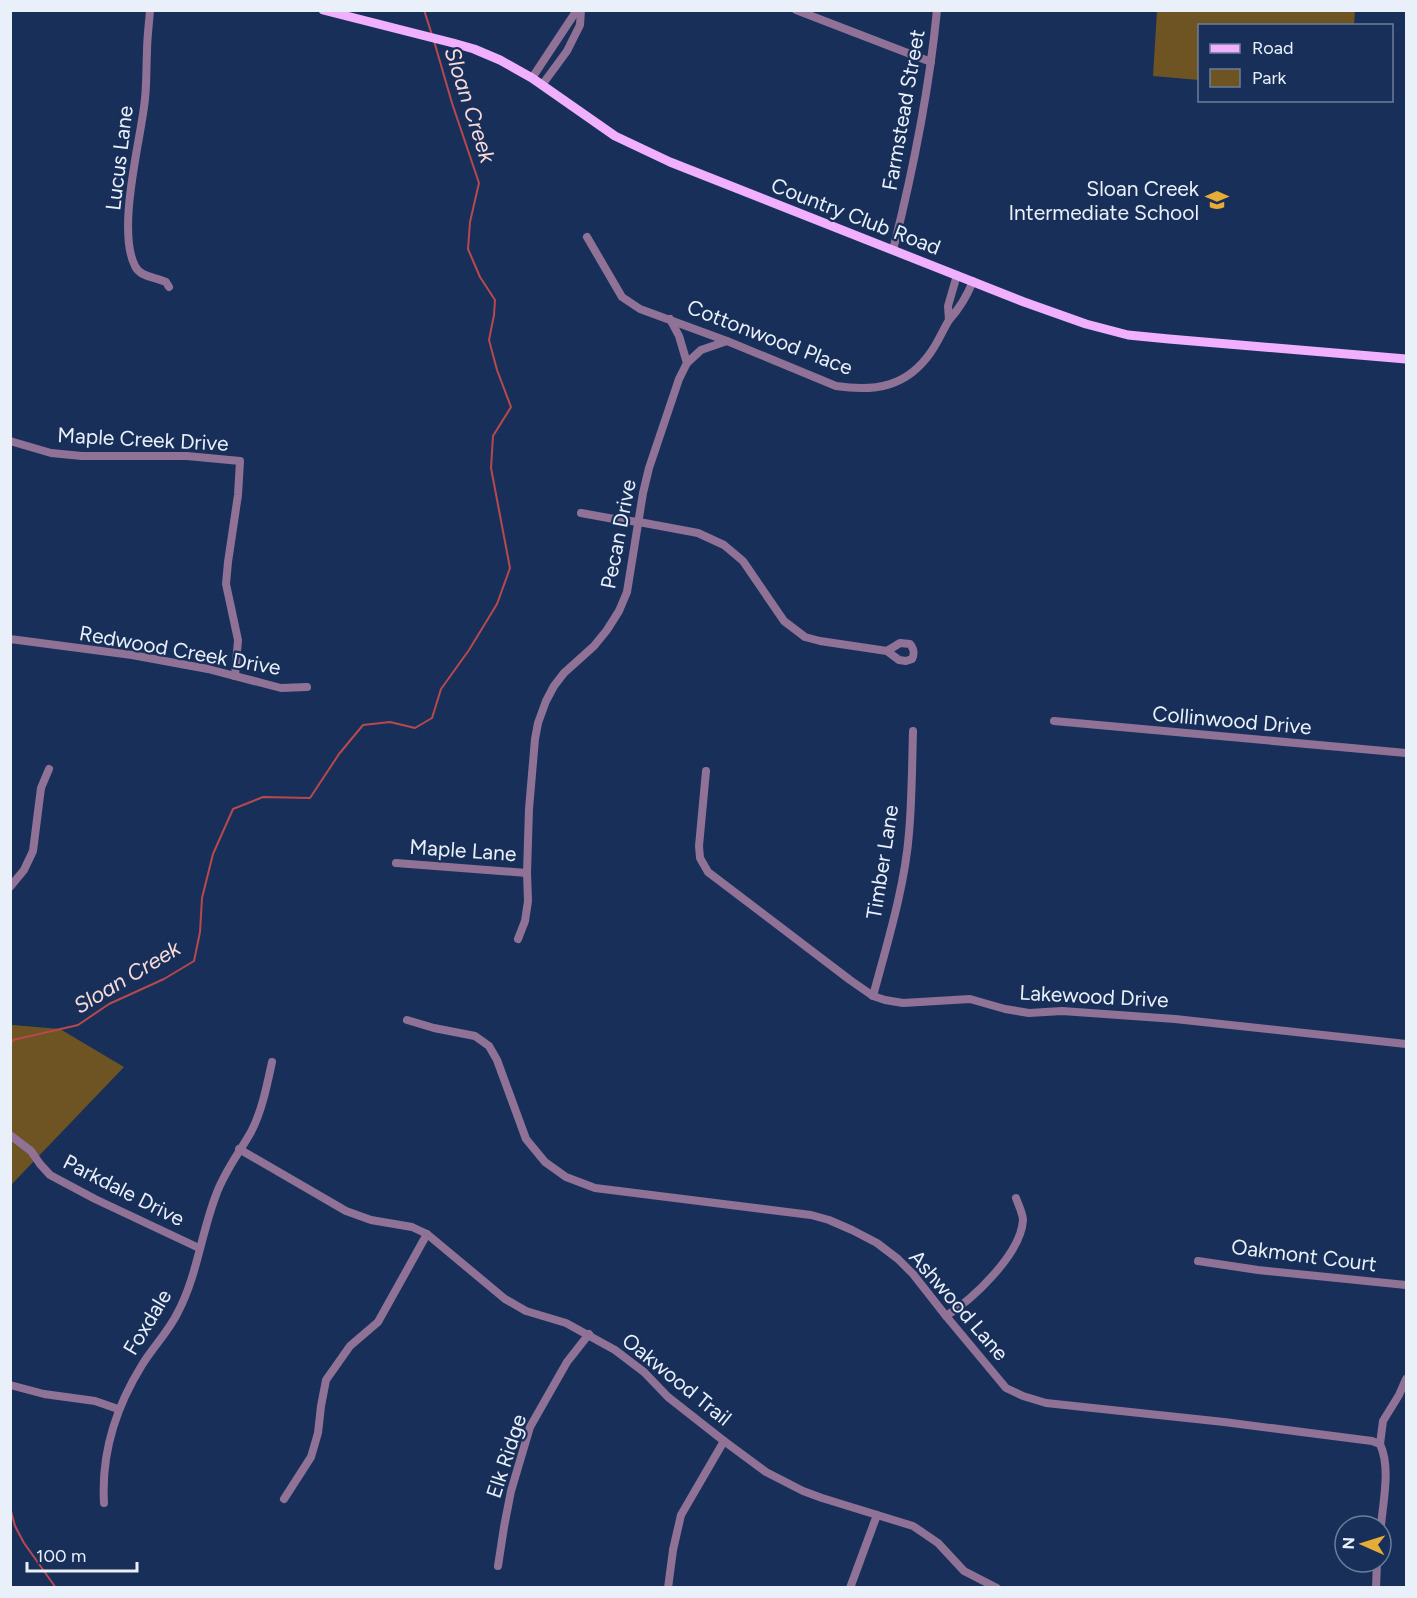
<svg xmlns="http://www.w3.org/2000/svg" width="1417" height="1598" viewBox="0 0 1417 1598" font-family="Figtree,sans-serif">
  <rect width="100%" height="100%" fill="#183059"/>
  <g fill="#6e5422">
    <path d="M1157 11V10L1355 11 1354 25 1200 26 1199 80 1153 76Z"/>
    <path d="M12 1025 60 1029 124 1067 11 1185 10 1028Z"/>
  </g>
  <g fill="none" stroke-linecap="round" stroke-linejoin="round">
    <g stroke="#b9484d" stroke-width="2">
      <path d="M424 10 432 35"/>
      <path d="M10 1045 13 1040 78 1025 109 1004 164 979 194 961 200 932 202 898 213 854 233 809 263 797 310 798 339 754 363 725 390 722 415 728 432 718 441 689 469 650 497 604 510 568 491 468 493 436 511 407 497 370 489 340 494 315 495 300 480 277 468 249 470 222 479 183 452 103 434 41"/>
      <path d="M10 1507 15 1526 24 1543 56 1588"/>
    </g>
    <g stroke="#917297" stroke-width="8">
      <path d="M150 10C149 24 147 38 147 52 146 70 147 88 144 107 139 146 117 231 135 266 140 277 155 277 166 282L169 287"/>
      <path d="M796 10 931 62"/>
      <path d="M532 78 577 10"/>
      <path d="M542 85 567 51 580 25 581 10"/>
      <path d="M587 237 622 297 640 309 727 341 836 386C875 392 907 387 931 352 938 342 943 330 949 320"/>
      <path d="M893 250C913 171 929 92 937 10"/>
      <path d="M957 275 948 306 949 320C960 308 967 296 973 281"/>
      <path d="M670 319 679 336 687 363"/>
      <path d="M10 441 51 453 82 456H187L240 461 238 495 228 562 226 584 238 640 235 676"/>
      <path d="M581 513 614 519 639 522 698 533 724 545 743 561 784 621 805 637 820 641 887 651 899 660 906 661 912 659C915 653 914 649 910 644L900 643 887 651"/>
      <path d="M10 639 132 655 208 669 281 688 307 687"/>
      <path d="M1054 721 1406 753"/>
      <path d="M706 771 699 846 700 858 708 872 850 980 873 996 885 1000 903 1003 970 999 1005 1009 1029 1013 1062 1011 1175 1019 1406 1044"/>
      <path d="M396 863 527 873"/>
      <path d="M10 887 24 870 33 851 41 788 49 769"/>
      <path d="M518 939 525 921 528 901 527 873 529 809 535 739 538 723 546 701 554 686 564 673 594 646 607 630 619 611 627 592 643 493 649 468 679 379 687 363 701 350 727 341"/>
      <path d="M873 996C887 944 905 886 909 833 912 799 912 765 913 731"/>
      <path d="M407 1020 434 1028 475 1036 489 1046 497 1060 526 1139 545 1162 566 1177 595 1188 811 1215 829 1220 852 1230 877 1243 898 1259 913 1274 946 1316 1006 1388 1023 1396 1046 1403 1224 1422 1372 1441 1380 1444C1391 1468 1383 1501 1381 1526"/>
      <path d="M10 1135 31 1151 40 1164 50 1175 95 1199 199 1248"/>
      <path d="M239 1149 346 1211 371 1220 412 1227 427 1234 505 1299 526 1311 566 1323 615 1350 644 1372 668 1397 724 1441 766 1472 803 1491 822 1498 913 1526 938 1543 964 1571 997 1588"/>
      <path d="M1198 1261 1258 1270 1406 1285"/>
      <path d="M946 1316C973 1299 1021 1254 1023 1220 1023 1214 1018 1204 1016 1198"/>
      <path d="M10 1385 44 1394 95 1401 118 1409"/>
      <path d="M1380 1444 1383 1421 1399 1395 1406 1379"/>
      <path d="M284 1499 311 1457 318 1433 321 1406 326 1380 350 1346 378 1322 427 1234"/>
      <path d="M104 1503C101 1453 116 1407 142 1365 153 1347 169 1331 178 1312 197 1276 201 1234 216 1195 224 1172 239 1153 251 1132 262 1111 267 1085 272 1062"/>
      <path d="M498 1566 504 1527 511 1491 530 1427 567 1362 589 1334"/>
      <path d="M668 1588 673 1550 681 1515 724 1441"/>
      <path d="M850 1588 877 1515"/>
      <path d="M1376 1588 1377 1562"/>
    </g>
    <path stroke="#f0b0fd" stroke-width="9" d="M323 10 453 43 474 49 500 60 532 78 615 136 670 162 1024 302 1086 324 1128 335 1169 339 1406 359"/>
  </g>
  <defs>
    <g id="school-bare" transform="scale(1.8)"><path d="M0-5L7-2L0 1L-7-2ZM-4 1L0 2.5L4 1V4Q0 6-4 4Z" fill="#e7ac36" stroke="#183059" stroke-width="2.5" paint-order="stroke"/></g>
  </defs>
  <g fill-rule="evenodd">
    <use href="#school-bare" x="1217" y="200"/>
  </g>
  <g text-anchor="middle" dominant-baseline="central" stroke-width="4.5" stroke-linejoin="round" paint-order="stroke">
    <g font-size="21" fill="#e9f0fa" stroke="#183059">
      <text transform="translate(903 110) rotate(-80)">Farmstead Street</text>
      <text transform="translate(119 158) rotate(-83)">Lucus Lane</text>
      <text transform="translate(856 216) rotate(21)">Country Club Road</text>
      <text transform="translate(770 337) rotate(21)">Cottonwood Place</text>
      <text transform="translate(143 439) rotate(3)">Maple Creek Drive</text>
      <text transform="translate(618 534) rotate(-79)">Pecan Drive</text>
      <text transform="translate(180 650) rotate(10)">Redwood Creek Drive</text>
      <text transform="translate(1232 720) rotate(5)">Collinwood Drive</text>
      <text transform="translate(463 850) rotate(4)">Maple Lane</text>
      <text transform="translate(882 862) rotate(-81)">Timber Lane</text>
      <text transform="translate(1094 996) rotate(3)">Lakewood Drive</text>
      <text transform="translate(124 1190) rotate(27)">Parkdale Drive</text>
      <text transform="translate(1304 1255) rotate(7)">Oakmont Court</text>
      <text transform="translate(959 1305) rotate(49)">Ashwood Lane</text>
      <text transform="translate(147 1322) rotate(-59)">Foxdale</text>
      <text transform="translate(677 1379) rotate(39)">Oakwood Trail</text>
      <text transform="translate(506 1456) rotate(-72)">Elk Ridge</text>
    </g>
    <g font-size="21" fill="#e9f0fa" stroke="#183059" text-anchor="end">
      <text x="1199" y="188">Sloan Creek<tspan x="1199" dy="24">Intermediate School</tspan></text>
    </g>
    <g font-size="22" font-style="italic" fill="#f9dad8" stroke="#183059">
      <text transform="translate(470 105) rotate(72)">Sloan Creek</text>
      <text transform="translate(127 977) rotate(-31)">Sloan Creek</text>
    </g>
  </g>
  <rect width="1417" height="1598" fill="none" stroke="#e9f0fa" stroke-width="24"/>
  <rect x="1198" y="24" width="195" height="78" fill="#183059" stroke="#6c7d99" stroke-width="1.5"/>
  <rect x="1210" y="44" width="30" height="9" fill="#f0b0fd" stroke="#6c7d99" stroke-width="1.5"/>
  <text x="1252" y="54" font-size="18" fill="#e9f0fa">Road</text>
  <rect x="1210" y="69" width="30" height="18" fill="#6e5422" stroke="#6c7d99" stroke-width="1.5"/>
  <text x="1252" y="84" font-size="18" fill="#e9f0fa">Park</text>
  <g transform="translate(1363 1544) rotate(273)"><circle r="28" fill="#183059" stroke="#6c7d99" stroke-width="1.5"/>
  <path d="M0-4.5L10 22L0 15L-10 22Z" fill="#e7ac36"/>
  <text y="-9" font-size="16" font-weight="bold" text-anchor="middle" fill="#e9f0fa">N</text>
  </g>
  <path d="M27 1562v9h110v-9" fill="none" stroke="#e9f0fa" stroke-width="3"/>
  <text x="36" y="1562" font-size="18" fill="#e9f0fa" stroke="#183059" stroke-width="4.5" paint-order="stroke">100 m</text>
</svg>
